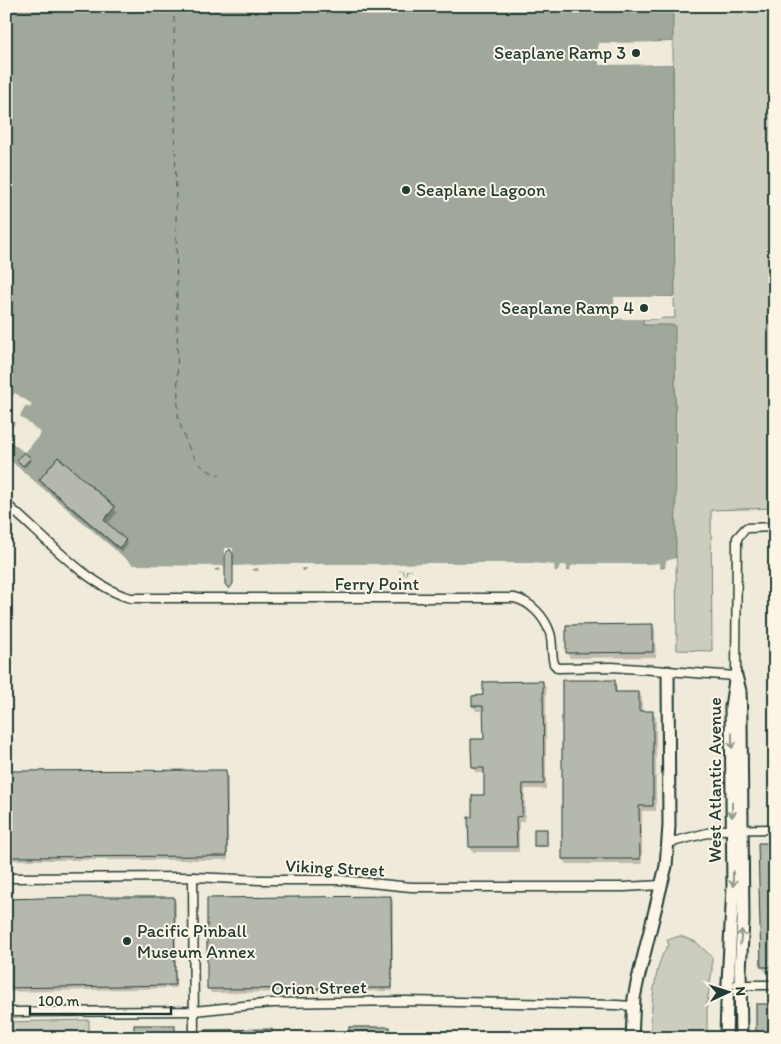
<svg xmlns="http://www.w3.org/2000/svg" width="781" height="1044" viewBox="0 0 781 1044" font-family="Itim,sans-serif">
  <rect width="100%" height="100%" fill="#efeada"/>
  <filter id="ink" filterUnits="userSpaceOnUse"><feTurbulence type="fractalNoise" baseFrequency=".02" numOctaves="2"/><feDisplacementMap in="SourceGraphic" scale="10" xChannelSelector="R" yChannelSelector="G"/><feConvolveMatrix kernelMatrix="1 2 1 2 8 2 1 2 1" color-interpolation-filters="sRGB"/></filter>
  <g filter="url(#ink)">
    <g fill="#cccdbf" stroke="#76857a">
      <path d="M648 6H775V508L711 510 712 651 677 650 676 558 636 319 675 318 674 297H634L674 240 673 42 630 43Z"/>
      <path d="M680 936 696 942 712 957V970L707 1003V1038H651C650 1017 654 959 669 945L667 940Z"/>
      <path d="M89 1020V1038H6V1022Z"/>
    </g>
    <path fill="#9fa89a" stroke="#6c7d71" d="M6 6H673V42H652V64H673L675 297H658V319H643V325H675L676 563 660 569 571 570V571L407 570 406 574H404L403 570H131L6 462Z"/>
    <g fill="#efeada">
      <path d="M673 42V45H654V61H673V64L599 65 598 43Z"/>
      <path d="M614 297H675V299H660L661 319H614Z"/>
      <path d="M6 393 12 397 15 393 32 404 30 408 26 406 20 416 41 433 25 453 6 438V433L15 423 6 417Z"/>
      <path d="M6 453 12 462 133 565 224 566V548H233V566L279 564H375L381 565 425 563H531L554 565 555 571H558L560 565H564L567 566V571H570L571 566 579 564H647L659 563 661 569 665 568 666 561 676 558V566L669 570 660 571 573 572 571 574 565 572 555 574 413 573 412 570H406V574H404L403 570H399V572H305L306 568H301L302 572 295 571 267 572 265 571 259 573 258 568 253 569V572L248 573H220V568L215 569 214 573 190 571H186V572H130L6 465Z"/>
    </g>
    <g fill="#0003">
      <path d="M30 459 31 461 25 468 18 461Z"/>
      <path d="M40 480 114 508 117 513 107 525 125 540 128 545 122 553 43 485Z"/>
      <path d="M652 625 655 630 656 657 570 658 567 652Z"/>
      <path d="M563 682H614L617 687V693H639L642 698V712H653L656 717V811H642V864H566L563 859Z"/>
      <path d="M543 683 546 688V789H525V821L519 822V852H473L470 847 473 818 485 796V773H476L473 768V748L485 741V711H476L473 705 485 697Z"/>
      <path d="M226 771 228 775V860H6V772Z"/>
      <path d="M546 830 548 847H537L536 845Z"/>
      <path d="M775 845V972H765L762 967Z"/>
      <path d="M174 898 176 902V988L6 992V900Z"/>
      <path d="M390 898 393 901V991L211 993 209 989Z"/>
      <path d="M294 1033H305L309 1038H292L294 1036Z"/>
      <path d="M136 1034 175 1038H120V1035Z"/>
      <path d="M471 1035 473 1038H416V1037Z"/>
    </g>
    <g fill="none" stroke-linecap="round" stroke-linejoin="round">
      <path stroke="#455d53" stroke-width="1" stroke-dasharray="6 5" stroke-linecap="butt" d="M174 6 178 418C186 441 192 469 220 475"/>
    </g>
    <g fill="#b5b9ad" stroke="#1f3d34">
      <path d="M24 452 31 458 23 466 17 460Z"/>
      <path d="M58 457 115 507 104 520 126 540 119 548 39 480Z"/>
      <path d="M230 549 233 554V584L229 589 225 584V554Z"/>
      <path d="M653 624V652L566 653V625Z"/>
      <path d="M562 680H615V692H639V711H653V806H639L640 859H562Z"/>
      <path d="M543 681 544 784H523L522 816 516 817 517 847H469L468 817H472V795H484V768H472L471 748V739H484L483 706H472V696L483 695V682Z"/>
      <path d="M226 770 227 856 6 857V771Z"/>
      <rect x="534" y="829" width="13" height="17"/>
      <path d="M758 843H775V967H761Z"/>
      <path d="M391 896 392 988 207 989V898Z"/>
      <path d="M79 897H174L175 985 6 988V899Z"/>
      <rect x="756" y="1004" width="19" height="34"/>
      <rect x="134" y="1025" width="41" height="13"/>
      <rect x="349" y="1027" width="41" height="11"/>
      <path d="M272 1029V1038H206V1030Z"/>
    </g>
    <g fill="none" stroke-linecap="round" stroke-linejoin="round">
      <g stroke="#1f3d34" stroke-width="11">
        <g id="street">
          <path d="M6 504C40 532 89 588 131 598H514C530 601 545 617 550 633 553 642 551 654 554 664L558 668 612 667 736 676 737 538 746 528 775 527"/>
          <path d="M668 843 719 830 775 829"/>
          <path d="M193 877 194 1038"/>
          <path d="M6 878 193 877 261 880H340L411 887H624L662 885"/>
          <path d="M737 985H775"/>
          <path d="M6 1012 194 1011 272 1003 404 1001 616 1005 633 1006"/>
        </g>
      </g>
      <g stroke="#1f3d34" stroke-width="15">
        <g id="secondary">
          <path d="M736 676 740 691 741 721 743 921 740 970 741 1038"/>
          <path d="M632 1038 634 998 638 979 666 866 669 826 668 672"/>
          <path d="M726 1038 727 1002 733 887 731 707 735 680"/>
        </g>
      </g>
      <use href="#street" stroke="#fcf5e5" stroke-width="8"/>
      <use href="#secondary" stroke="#fcf5e5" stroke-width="11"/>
    </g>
    <defs><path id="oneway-shaft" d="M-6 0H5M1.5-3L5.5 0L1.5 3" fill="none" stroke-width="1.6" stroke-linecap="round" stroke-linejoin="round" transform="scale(1.25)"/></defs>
    <g stroke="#8e998c">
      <use href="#oneway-shaft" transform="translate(732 741) rotate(90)"/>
      <use href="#oneway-shaft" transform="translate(732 810) rotate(90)"/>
      <use href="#oneway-shaft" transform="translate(733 879) rotate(89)"/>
      <use href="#oneway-shaft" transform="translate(741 937) rotate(-85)"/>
    </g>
  </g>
  <g fill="#1f3d34" stroke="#fcf5e5" stroke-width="2">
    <circle cx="636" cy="53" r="5"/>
    <circle cx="406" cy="190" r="5"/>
    <circle cx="644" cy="308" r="5"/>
    <circle cx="127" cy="941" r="5"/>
  </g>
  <g text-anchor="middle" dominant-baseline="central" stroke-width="4" stroke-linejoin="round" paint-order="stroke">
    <g font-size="18" fill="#1f3d34" stroke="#fcf5e5" text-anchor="end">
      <text x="626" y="53">Seaplane Ramp 3</text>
      <text x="416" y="190" text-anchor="start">Seaplane Lagoon</text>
      <text x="634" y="308">Seaplane Ramp 4</text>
      <text x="137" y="931" text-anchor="start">Pacific Pinball<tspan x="137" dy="21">Museum Annex</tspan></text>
    </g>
    <g font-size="18" fill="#1f3d34" stroke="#fcf5e5">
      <text x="377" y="584">Ferry Point</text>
      <text transform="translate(715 780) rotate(-90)">West Atlantic Avenue</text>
      <text transform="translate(335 868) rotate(3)">Viking Street</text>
      <text transform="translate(319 988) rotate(-1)">Orion Street</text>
    </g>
  </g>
  <rect width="781" height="1044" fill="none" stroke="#fcf5e5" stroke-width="25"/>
  <rect x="12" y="12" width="756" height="1019" fill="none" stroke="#1f3d34" stroke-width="2" filter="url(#ink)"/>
  <g transform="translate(728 992) rotate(86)" stroke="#fcf5e5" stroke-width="4" paint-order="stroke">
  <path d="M0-4L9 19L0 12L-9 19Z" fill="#1f3d34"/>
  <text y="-8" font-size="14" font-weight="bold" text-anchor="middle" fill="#1f3d34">N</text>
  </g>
  <path d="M30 1006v8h141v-8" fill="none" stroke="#1f3d34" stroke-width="2.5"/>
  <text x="38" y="1006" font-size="15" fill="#1f3d34" stroke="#fcf5e5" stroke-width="4" paint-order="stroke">100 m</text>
</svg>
